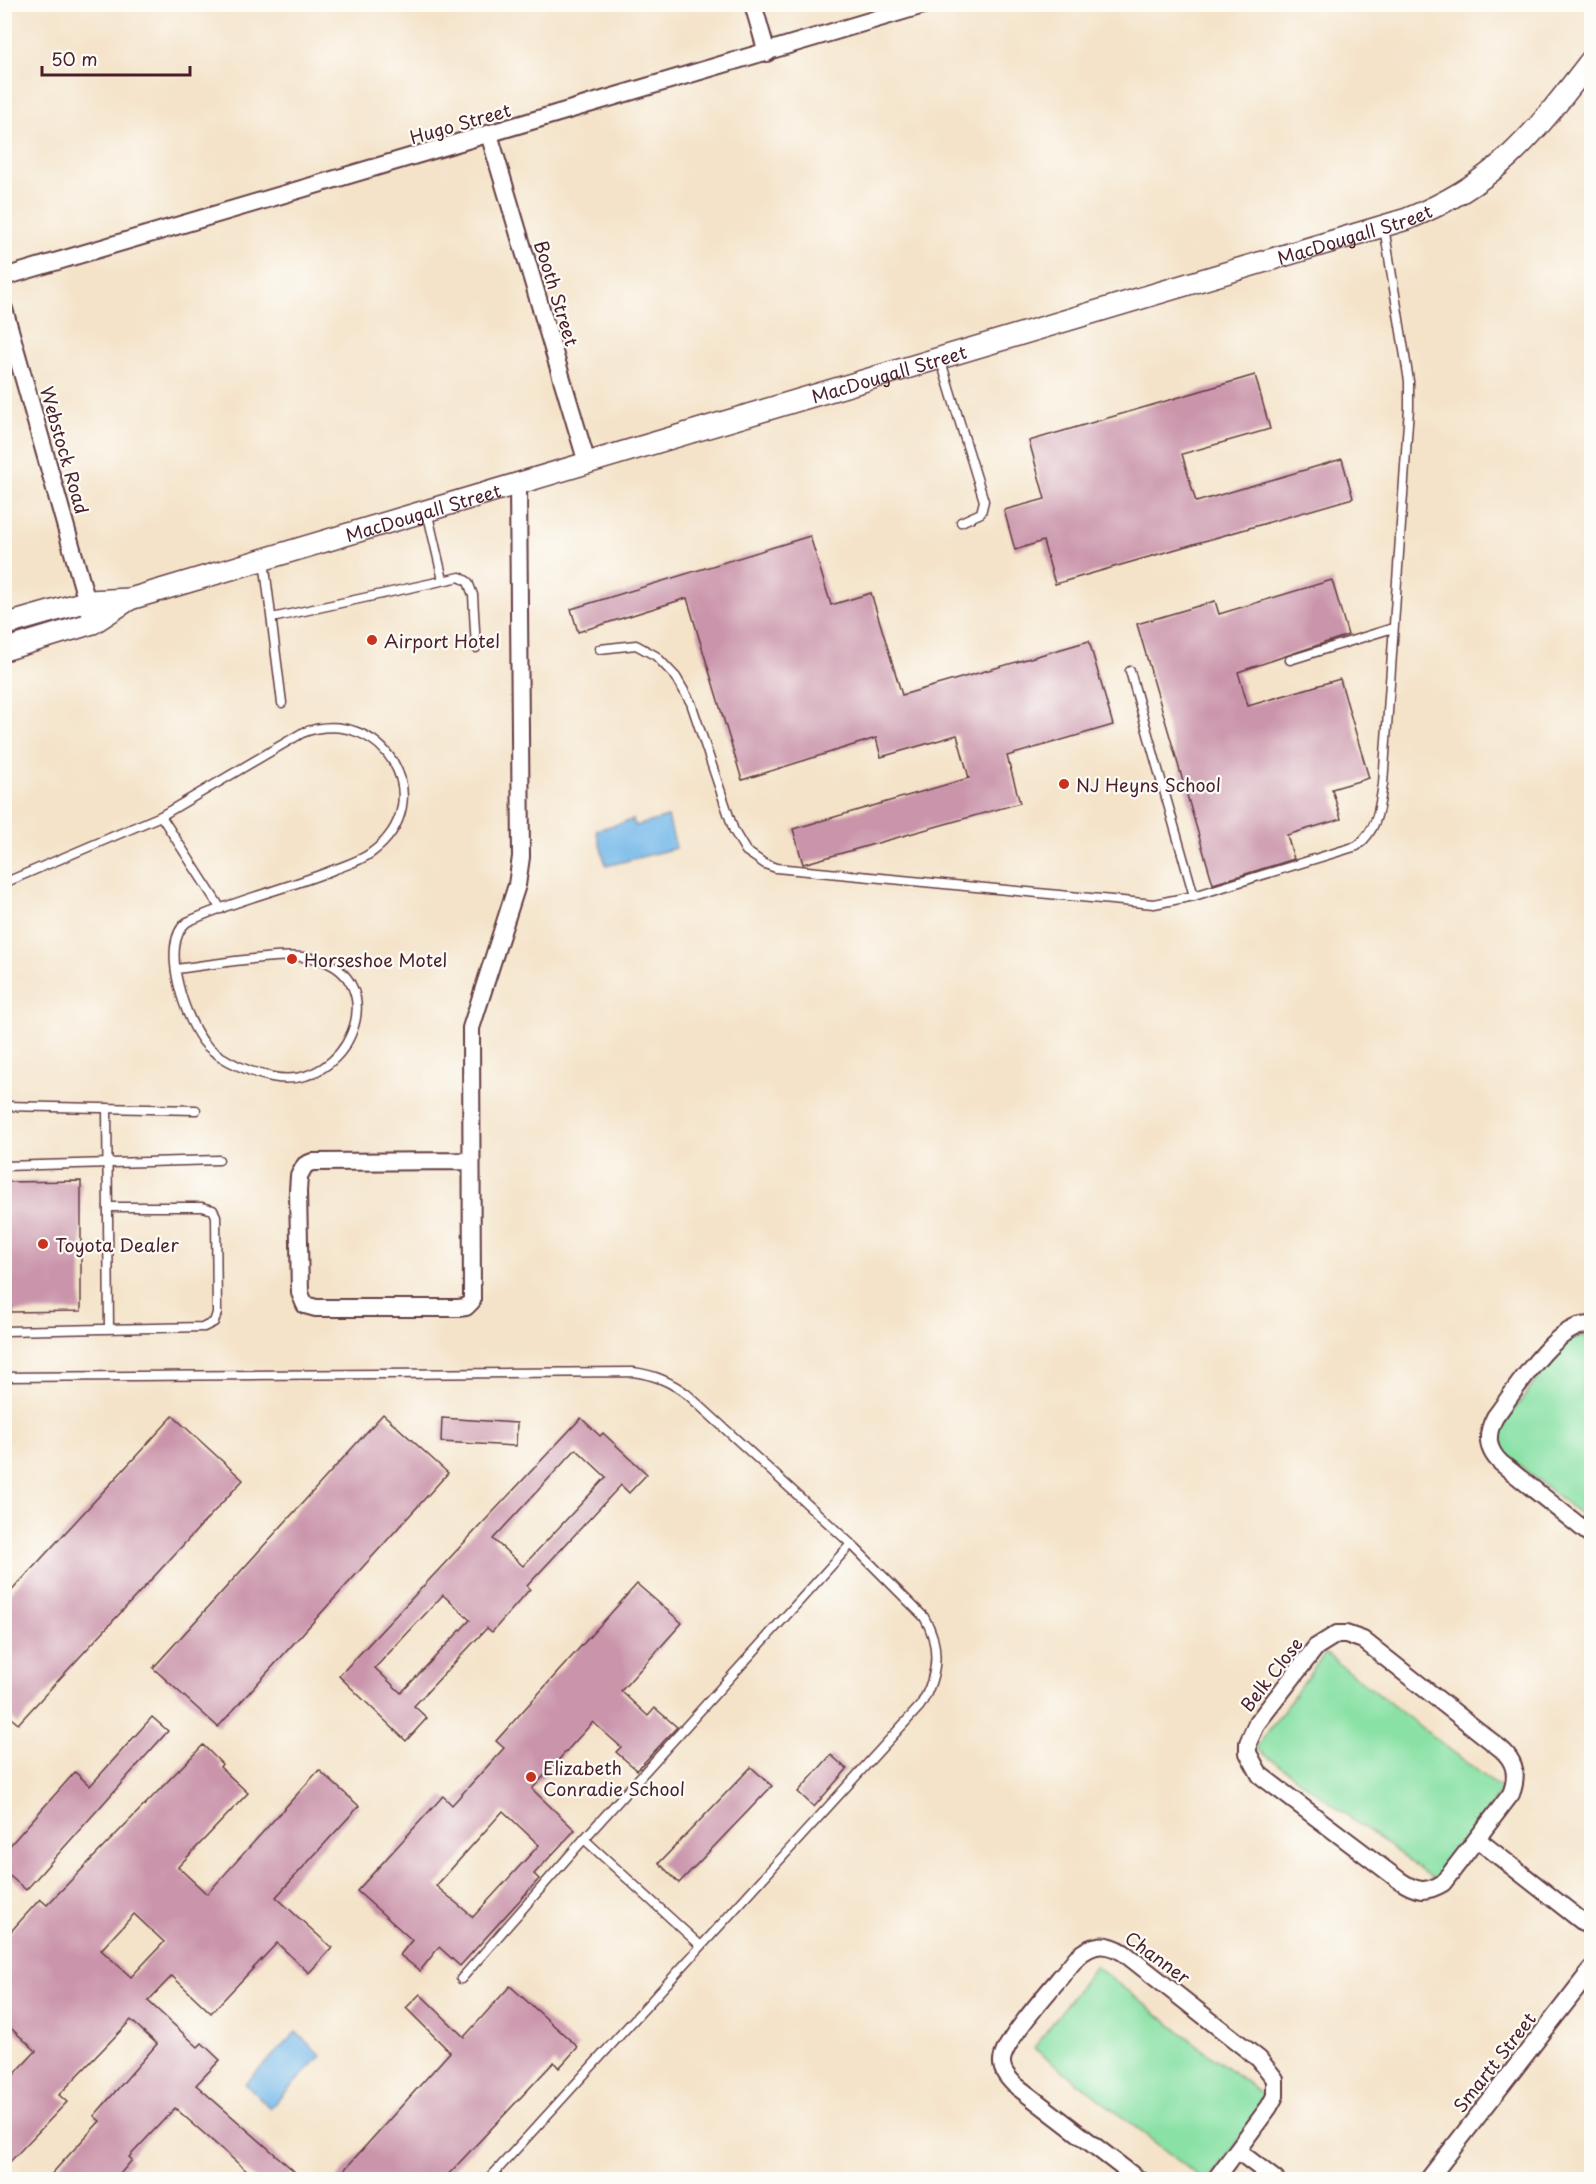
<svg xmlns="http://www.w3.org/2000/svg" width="1596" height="2184" viewBox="0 0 1596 2184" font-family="'Playpen Sans',sans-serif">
  <rect width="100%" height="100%" fill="#fdfcf7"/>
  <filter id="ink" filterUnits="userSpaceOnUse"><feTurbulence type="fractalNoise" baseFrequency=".0167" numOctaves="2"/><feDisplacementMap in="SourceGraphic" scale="12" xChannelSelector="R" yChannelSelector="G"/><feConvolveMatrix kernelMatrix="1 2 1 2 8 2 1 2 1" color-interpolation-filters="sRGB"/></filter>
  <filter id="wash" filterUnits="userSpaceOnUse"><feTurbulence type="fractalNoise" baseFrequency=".008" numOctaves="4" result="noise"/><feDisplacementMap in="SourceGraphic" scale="24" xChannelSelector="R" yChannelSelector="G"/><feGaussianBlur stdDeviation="1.35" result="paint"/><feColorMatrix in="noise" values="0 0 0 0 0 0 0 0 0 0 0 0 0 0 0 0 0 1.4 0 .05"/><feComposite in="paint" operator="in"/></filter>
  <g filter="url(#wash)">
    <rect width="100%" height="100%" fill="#f4e3c9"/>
    <g fill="#89e1a5" stroke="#6a8068" stroke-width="1.5">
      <path d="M1581 1336 1591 1338V1523L1503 1452C1498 1439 1501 1430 1508 1418L1567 1340Z"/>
      <path d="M1325 1653 1502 1790 1435 1880 1256 1748Z"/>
      <path d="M1095 1966 1269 2100 1209 2179H1202L1034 2048Z"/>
    </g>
    <g fill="#72b7e9" stroke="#5e6b8a" stroke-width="1.5">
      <path d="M668 817 676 848 606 866 596 830 633 820 635 826Z"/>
      <path d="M296 2032 321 2056 270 2108 245 2084Z"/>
    </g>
    <g id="blocks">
      <g fill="#ca95ab" fill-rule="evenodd">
        <path d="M1255 375 1270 429 1182 454 1196 502 1342 459 1353 498 1055 584 1043 541 1015 550 1004 510 1045 499 1029 441Z"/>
        <path d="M810 536 831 605 871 593 902 695 1089 641 1113 725 1007 756 1020 803 803 864 793 829 969 778 957 735 881 757 876 738 742 780 687 598 578 632 571 609Z"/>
        <path d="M1332 580 1348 635 1238 672 1248 706 1340 679 1369 778 1332 789 1341 819 1287 835 1294 859 1213 884 1137 624 1215 601 1219 614Z"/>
        <path d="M81 1181V1311L11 1312V1306H4V1182Z"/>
        <path d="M383 1414 448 1473 218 1727 153 1668Z"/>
        <path d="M173 1416 243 1480 18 1724 4 1712V1599Z"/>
        <path d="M442 1418 517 1423 516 1446 441 1442Z"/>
        <path d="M581 1418 600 1436 603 1433 647 1474 629 1493 621 1485 527 1586 530 1589 492 1632 487 1628 414 1706 427 1718 406 1741 339 1676ZM576 1449 606 1477 523 1566 493 1539ZM443 1595 470 1620 401 1693 375 1668Z"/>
        <path d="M637 1584 682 1623 621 1691 648 1716 655 1708 677 1727 637 1770 616 1752 621 1747 593 1722 532 1789 575 1830 534 1874 539 1879 460 1966 439 1947 420 1971 400 1955 412 1940 357 1891 443 1796 452 1805 504 1748 496 1741ZM503 1811 539 1845 473 1917 436 1886Z"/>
        <path d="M152 1717 168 1731 26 1890 4 1871V1852L75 1772 90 1786Z"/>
        <path d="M203 1745 222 1764 220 1767 248 1793 178 1867 207 1894 319 1770 359 1806 276 1897 332 1948 309 1973 277 1943 211 2013 172 1976 148 2001 198 2047 202 2043 220 2060 196 2085 294 2171 287 2180H257L175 2108 129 2157 132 2160 115 2180H46L100 2121 94 2116 157 2044 131 2020 59 2095 67 2102 4 2168V2085L36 2051 4 2022V1939L40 1899 47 1905ZM134 1914 164 1942 131 1977 101 1950Z"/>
        <path d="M831 1755 847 1769 814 1807 798 1792Z"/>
        <path d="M751 1767 772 1786 679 1883 659 1863Z"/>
        <path d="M510 1986 578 2047 559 2068 554 2062 443 2180H335L450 2052 406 2008 420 1994 464 2037Z"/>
      </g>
    </g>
  </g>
  <g filter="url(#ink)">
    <use href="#blocks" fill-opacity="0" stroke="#643c43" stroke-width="1.5"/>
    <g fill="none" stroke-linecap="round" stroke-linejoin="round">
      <g stroke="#643c43" stroke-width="11">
        <g id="service">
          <path d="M940 358 984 501 981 513 961 522"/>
          <path d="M427 511 443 580"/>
          <path d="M264 560 282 703"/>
          <path d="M272 618 460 577 468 582 473 595 476 648"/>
          <path d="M600 649 636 645 656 656 676 677 691 703 734 831 746 851 765 864 776 868 1154 904 1194 896 1357 846C1378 829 1379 809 1383 784L1409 408V381L1384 227"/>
          <path d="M1290 660 1393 628"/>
          <path d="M1130 671 1194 896"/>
          <path d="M161 816 221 909"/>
          <path d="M4 883 161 816 302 733C381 703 443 800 371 853 360 861 346 865 333 870 286 889 234 900 187 922 158 944 186 1024 207 1046 223 1061 251 1073 272 1077 349 1093 394 979 316 959 287 951 210 965 176 969"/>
          <path d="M4 1106 196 1110"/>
          <path d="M107 1108 109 1328"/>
          <path d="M4 1166 219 1160"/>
          <path d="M4 1331 204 1327 214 1322 217 1313 216 1216 213 1210 202 1207H108"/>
          <path d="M4 1377 633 1372C654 1375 670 1381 688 1395L851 1544 924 1617C942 1647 937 1678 920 1706L488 2180"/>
          <path d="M584 1839 701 1946"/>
          <path d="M461 1979 584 1839 851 1544"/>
        </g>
      </g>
      <g stroke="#643c43" stroke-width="20">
        <g id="minor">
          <path d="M753 4 767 53"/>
          <path d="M489 134 587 463"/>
          <path d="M4 277 927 4"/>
          <path d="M4 309 93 623"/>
          <path d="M471 1161 312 1162 305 1165 299 1176 298 1191 300 1293 305 1305 316 1308H458L466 1307 472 1301 471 1028 517 885 521 857 518 483"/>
          <path d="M1592 1326C1559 1317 1513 1394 1495 1417 1486 1434 1486 1449 1501 1463L1592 1536"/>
          <path d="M1337 1634H1346L1363 1640 1501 1749C1516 1762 1518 1776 1511 1794L1443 1883C1425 1894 1415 1891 1399 1880L1260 1775 1248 1753V1743L1257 1723 1316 1647Z"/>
          <path d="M1477 1839 1592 1929"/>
          <path d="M1238 2151 1276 2180"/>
          <path d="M1139 2180 1015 2085C1007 2077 999 2068 1003 2056 1010 2033 1060 1979 1077 1957 1093 1943 1106 1942 1124 1953L1259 2059 1275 2079V2096L1269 2107 1215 2180"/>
          <path d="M1428 2180 1592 1969"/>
        </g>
      </g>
      <g stroke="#643c43" stroke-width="24">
        <g id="tertiary">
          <path id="s1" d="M4 625 88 601 130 599 1407 219C1498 183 1534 134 1592 59"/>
          <path d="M4 650 93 623 130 599"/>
        </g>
      </g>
      <use href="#service" stroke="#fff" stroke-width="8"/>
      <use href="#minor" stroke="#fff" stroke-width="16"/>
      <use href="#tertiary" stroke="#fff" stroke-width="21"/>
    </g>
  </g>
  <g fill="#c8321e" stroke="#fdfcf7" stroke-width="2">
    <circle cx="372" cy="640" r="6"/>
    <circle cx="1064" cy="784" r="6"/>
    <circle cx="292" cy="959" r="6"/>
    <circle cx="43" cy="1244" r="6"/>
    <circle cx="531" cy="1777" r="6"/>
  </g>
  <g text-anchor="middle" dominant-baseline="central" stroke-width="4.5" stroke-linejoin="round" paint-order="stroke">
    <g font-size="18" fill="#4a1f2b" stroke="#fdfcf7">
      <text transform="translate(460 123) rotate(-16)">Hugo Street</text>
      <text stroke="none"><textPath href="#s1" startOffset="1407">MacDougall Street</textPath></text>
      <text transform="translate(557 293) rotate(73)">Booth Street</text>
      <text stroke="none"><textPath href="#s1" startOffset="921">MacDougall Street</textPath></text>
      <text transform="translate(65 450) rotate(74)">Webstock Road</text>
      <text stroke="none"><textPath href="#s1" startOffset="435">MacDougall Street</textPath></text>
      <text transform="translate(1271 1674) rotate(-52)">Belk Close</text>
      <text transform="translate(1158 1957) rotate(36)">Channer</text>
      <text transform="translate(1494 2062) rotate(-52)">Smartt Street</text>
    </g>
    <g font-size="18" fill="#4a1f2b" stroke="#fdfcf7" text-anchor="start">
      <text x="384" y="640">Airport Hotel</text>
      <text x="1076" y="784">NJ Heyns School</text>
      <text x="304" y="959">Horseshoe Motel</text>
      <text x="55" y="1244">Toyota Dealer</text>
      <text x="543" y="1767">Elizabeth<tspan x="543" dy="21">Conradie School</tspan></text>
    </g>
  </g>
  <rect width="1596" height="2184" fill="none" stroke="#fdfcf7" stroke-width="24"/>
  <path d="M42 66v9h148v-9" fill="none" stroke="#4a1f2b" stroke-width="3"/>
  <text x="51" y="66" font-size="18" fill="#4a1f2b" stroke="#fdfcf7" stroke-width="4.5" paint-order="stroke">50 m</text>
</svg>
